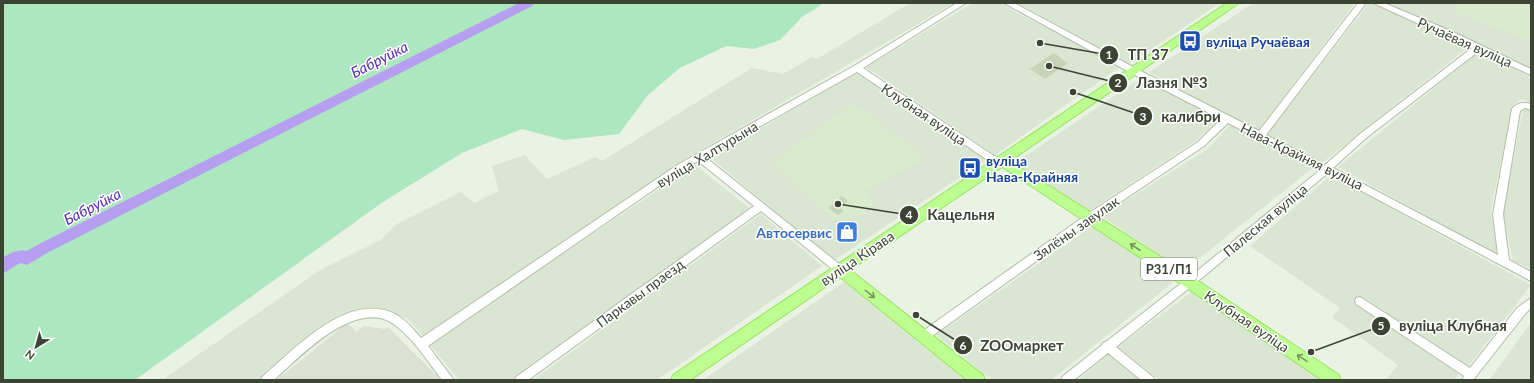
<svg xmlns="http://www.w3.org/2000/svg" width="1534" height="383" viewBox="0 0 1534 383" font-family="Lato,sans-serif">
  <rect width="100%" height="100%" fill="#eaf2e4"/>
  <g fill="#dbe6d2">
    <path d="M910 3H954L689 157 424 337 407 318 374 308 338 316 260 380H162L320 270 381 240 395 225 461 192 474 203 499 191 492 166 525 155 547 179 595 157 602 161 752 68 783 74 812 57 817 59Z"/>
    <path d="M973 3H999L1120 67 995 155 866 67Z"/>
    <path d="M1017 3H1220L1129 64Z"/>
    <path d="M1253 3H1355L1257 132 1149 72Z"/>
    <path d="M1369 3 1471 45 1322 163 1267 135Z"/>
    <path d="M1383 3H1459L1456 12 1531 40V70Z"/>
    <path d="M1479 51 1531 76V103L1522 99 1513 105 1491 209 1497 255 1338 167Z"/>
    <path d="M856 71 986 160 833 261 711 158Z"/>
    <path d="M1141 78 1219 120 1194 142 1089 211 1015 163Z"/>
    <path d="M1525 108 1531 111V269L1513 261 1503 212 1523 110Z"/>
    <path d="M1230 125 1313 168 1183 271 1101 216 1208 149Z"/>
    <path d="M695 165 752 210 516 380H459L429 344Z"/>
    <path d="M1331 175 1531 285 1467 368 1364 298 1357 304 1460 372 1454 380H1386L1398 365 1332 317 1340 308 1250 246Z"/>
    <path d="M761 214 822 266 657 380H533Z"/>
    <path d="M1094 225 1177 279 1051 380H992L936 335Z"/>
    <path d="M844 282 965 380H703Z"/>
    <path d="M1194 290 1320 380H1159L1118 347Z"/>
    <path d="M1531 323V380H1489Z"/>
    <path d="M1108 354 1142 380H1078Z"/>
  </g>
  <path fill="#dce1d6" d="M347 323 357 332 364 326 385 329 388 327 441 380H277Z"/>
  <g fill="#daebcd">
    <path d="M1459 3H1531V40L1456 12Z"/>
    <path d="M849 106 858 107 925 158 864 191 876 205 838 223 773 163Z"/>
  </g>
  <path fill="#ace7bf" d="M3 3H824L802 17 780 40 754 49 726 46 680 68 648 95 619 134 564 140 522 129 462 153 383 202 135 380H3Z"/>
  <g fill="none" stroke-linecap="round" stroke-linejoin="round">
    <path fill="#b69ff0" fill-rule="evenodd" d="M519 3H534L532 6 49 252 27 265 21 263C14 265 10 271 3 273V258C8 253 20 249 27 251L39 244Z"/>
  </g>
  <g fill="#c7d3b9">
    <path d="M1054 53 1068 63 1045 79 1030 69Z"/>
    <path d="M842 196 848 201 840 208 844 211 838 215 828 208Z"/>
  </g>
  <g fill="none" stroke-linecap="round" stroke-linejoin="round">
    <g stroke="#b1bda6" stroke-width="2">
      <g id="minor">
        <path d="M957 3H966L863 68 994 156 1005 159 1006 161 1005 163 1002 164 989 161 857 72 705 157 843 267 845 270 843 273 840 274 837 273 761 211 528 380H515L516 377 754 206 698 161 685 168 428 346 454 380H442C428 362 414 339 395 325 356 296 300 357 274 380H261L262 377C295 349 349 289 397 315 407 321 414 330 421 338L679 164 854 66Z"/>
        <path d="M1004 3H1014L1137 69 1259 131 1358 3H1366L1266 135 1325 165 1360 134 1472 48 1373 3H1384L1451 31 1531 69V75L1479 51 1366 138 1333 168 1498 255 1493 214 1512 109C1516 103 1524 102 1531 104V110L1525 108 1520 111 1503 214 1509 260 1531 272V281L1328 173 1203 277 1116 347 1153 377 1154 380H1141L1108 353 1074 380H1061L1062 377 1102 345 1103 343 1107 341 1197 271 1320 170 1228 123 1204 146 1092 221 928 339 924 341 920 339 919 336 920 333 1086 215 1198 142 1221 119 1131 73Z"/>
        <path d="M1360 297 1470 368 1517 308 1531 298V308L1525 314 1473 380H1462L1464 376 1356 304 1355 301 1356 298Z"/>
      </g>
    </g>
    <g stroke="#98e360" stroke-width="2">
      <path id="major" d="M1227 3H1239L1010 161 1194 278 1339 375 1341 380H1322L1184 286 1002 167 850 270 983 375 985 380H967L840 277 690 380H671L673 375Z"/>
    </g>
    <use href="#minor" fill="#fff" fill-rule="evenodd"/>
    <use href="#major" fill="#bdfe90" fill-rule="evenodd"/>
  </g>
  <defs><path id="oneway-shaft" d="M-6 0H5M1.5-3L5.5 0L1.5 3" fill="none" stroke-width="1.6" stroke-linecap="round" stroke-linejoin="round"/></defs>
  <g stroke="#76985d">
    <use href="#oneway-shaft" transform="translate(1135 247) rotate(-147)"/>
    <use href="#oneway-shaft" transform="translate(870 294) rotate(38)"/>
    <use href="#oneway-shaft" transform="translate(1302 358) rotate(-146)"/>
  </g>
  <defs>
    <g id="bus-square" transform="scale(1.15)"><rect x="-9" y="-9" width="18" height="18" rx="4" fill="#1a4fb4" stroke="#fff"/><path d="M-5-6H5V4H4V6H2V4H-2V6H-4V4H-5ZM-3.5-4V0h7V-4ZM-3.5 1.2v1.5H-2V1.2ZM2 1.2v1.5H3.5V1.2Z" fill="#fff"/></g>
    <g id="shop-square" transform="scale(1.15)"><rect x="-9" y="-9" width="18" height="18" rx="4" fill="#3f7fe0" stroke="#fff"/><path d="M-5-2.5h2.3a2.7 3.5 0 0 1 5.4 0H5L5.5 6h-11ZM-1.5-2.5h3a1.5 2.3 0 0 0-3 0Z" fill="#fff"/></g>
  </defs>
  <g fill-rule="evenodd">
    <use href="#bus-square" x="1190" y="41"/>
    <use href="#bus-square" x="970" y="168"/>
    <use href="#shop-square" x="847" y="232"/>
  </g>
  <g text-anchor="middle" dominant-baseline="central" stroke-width="3" stroke-linejoin="round" paint-order="stroke">
    <rect fill="#fff" stroke="#767c71" stroke-width="1" x="1141" y="258" width="56" height="22" rx="3"/>
    <g font-size="13" font-weight="bold" fill="#3c4434">
      <text x="1169" y="269">Р31/П1</text>
    </g>
    <g font-size="14" font-weight="bold" fill="#164399" stroke="#fff" text-anchor="start">
      <text x="1206" y="41">вуліца Ручаёвая</text>
      <text x="986" y="160">вуліца<tspan x="986" dy="16">Нава-Крайняя</tspan></text>
    </g>
    <g font-size="14" fill="#3c4434" stroke="#fff">
      <text transform="translate(1465 42) rotate(24)">Ручаёвая вуліца</text>
      <text transform="translate(924 114) rotate(34)">Клубная вуліца</text>
      <text transform="translate(707 154) rotate(-31)">вуліца Халтурына</text>
      <text transform="translate(1302 156) rotate(26)">Нава-Крайняя вуліца</text>
      <text transform="translate(1265 220) rotate(-40)">Палеская вуліца</text>
      <text transform="translate(1076 228) rotate(-35)">Зялёны завулак</text>
      <text transform="translate(857 258) rotate(-34)">вуліца Кірава</text>
      <text transform="translate(640 293) rotate(-36)">Паркавы праезд</text>
      <text transform="translate(1247 321) rotate(34)">Клубная вуліца</text>
    </g>
    <g font-size="14" font-weight="bold" fill="#366cbe" stroke="#fff" text-anchor="end">
      <text x="832" y="232">Автосервис</text>
    </g>
    <g font-size="15" font-style="italic" fill="#542daf" stroke="#fff">
      <text transform="translate(379 59) rotate(-27)">Бабруйка</text>
      <text transform="translate(92 206) rotate(-27)">Бабруйка</text>
    </g>
  </g>
  <path fill="none" stroke="#3c4434" stroke-width="1.5" d="M1040 43L1109 55M1049 66L1118 83M1073 92L1143 116M838 204L909 215M1311 352L1381 326M916 315L963 345"/>
  <g fill="#3c4434" stroke="#fff" stroke-width="1.5">
    <circle cx="1040" cy="43" r="4"/>
    <circle cx="1049" cy="66" r="4"/>
    <circle cx="1073" cy="92" r="4"/>
    <circle cx="838" cy="204" r="4"/>
    <circle cx="1311" cy="352" r="4"/>
    <circle cx="916" cy="315" r="4"/>
    <circle cx="1109" cy="55" r="10"/>
    <circle cx="1118" cy="83" r="10"/>
    <circle cx="1143" cy="116" r="10"/>
    <circle cx="909" cy="215" r="10"/>
    <circle cx="1381" cy="326" r="10"/>
    <circle cx="963" cy="345" r="10"/>
  </g>
  <g font-size="12" text-anchor="middle" font-weight="bold" fill="#fff">
    <text x="1109" y="59">1</text>
    <text x="1118" y="87">2</text>
    <text x="1143" y="121">3</text>
    <text x="909" y="219">4</text>
    <text x="1381" y="330">5</text>
    <text x="963" y="350">6</text>
  </g>
  <g font-size="15" text-anchor="middle" font-weight="bold" fill="#3c4434" stroke="#fff" stroke-width="3" stroke-linejoin="round" paint-order="stroke">
    <text x="1148" y="60">ТП 37</text>
    <text x="1172" y="88">Лазня №3</text>
    <text x="1191" y="122">калибри</text>
    <text x="961" y="220">Кацельня</text>
    <text x="1453" y="331">вуліца Клубная</text>
    <text x="1022" y="351">ZOOмаркет</text>
  </g>
  <rect width="1534" height="383" fill="none" stroke="#3c4434" stroke-width="8"/>
  <g transform="translate(36 347) rotate(217)" stroke="#ffffff" stroke-width="3" paint-order="stroke">
  <path d="M0-3L7 15L0 10L-7 15Z" fill="#3c4434"/>
  <text y="-6" font-size="11" font-weight="bold" text-anchor="middle" fill="#3c4434">N</text>
  </g>
</svg>
